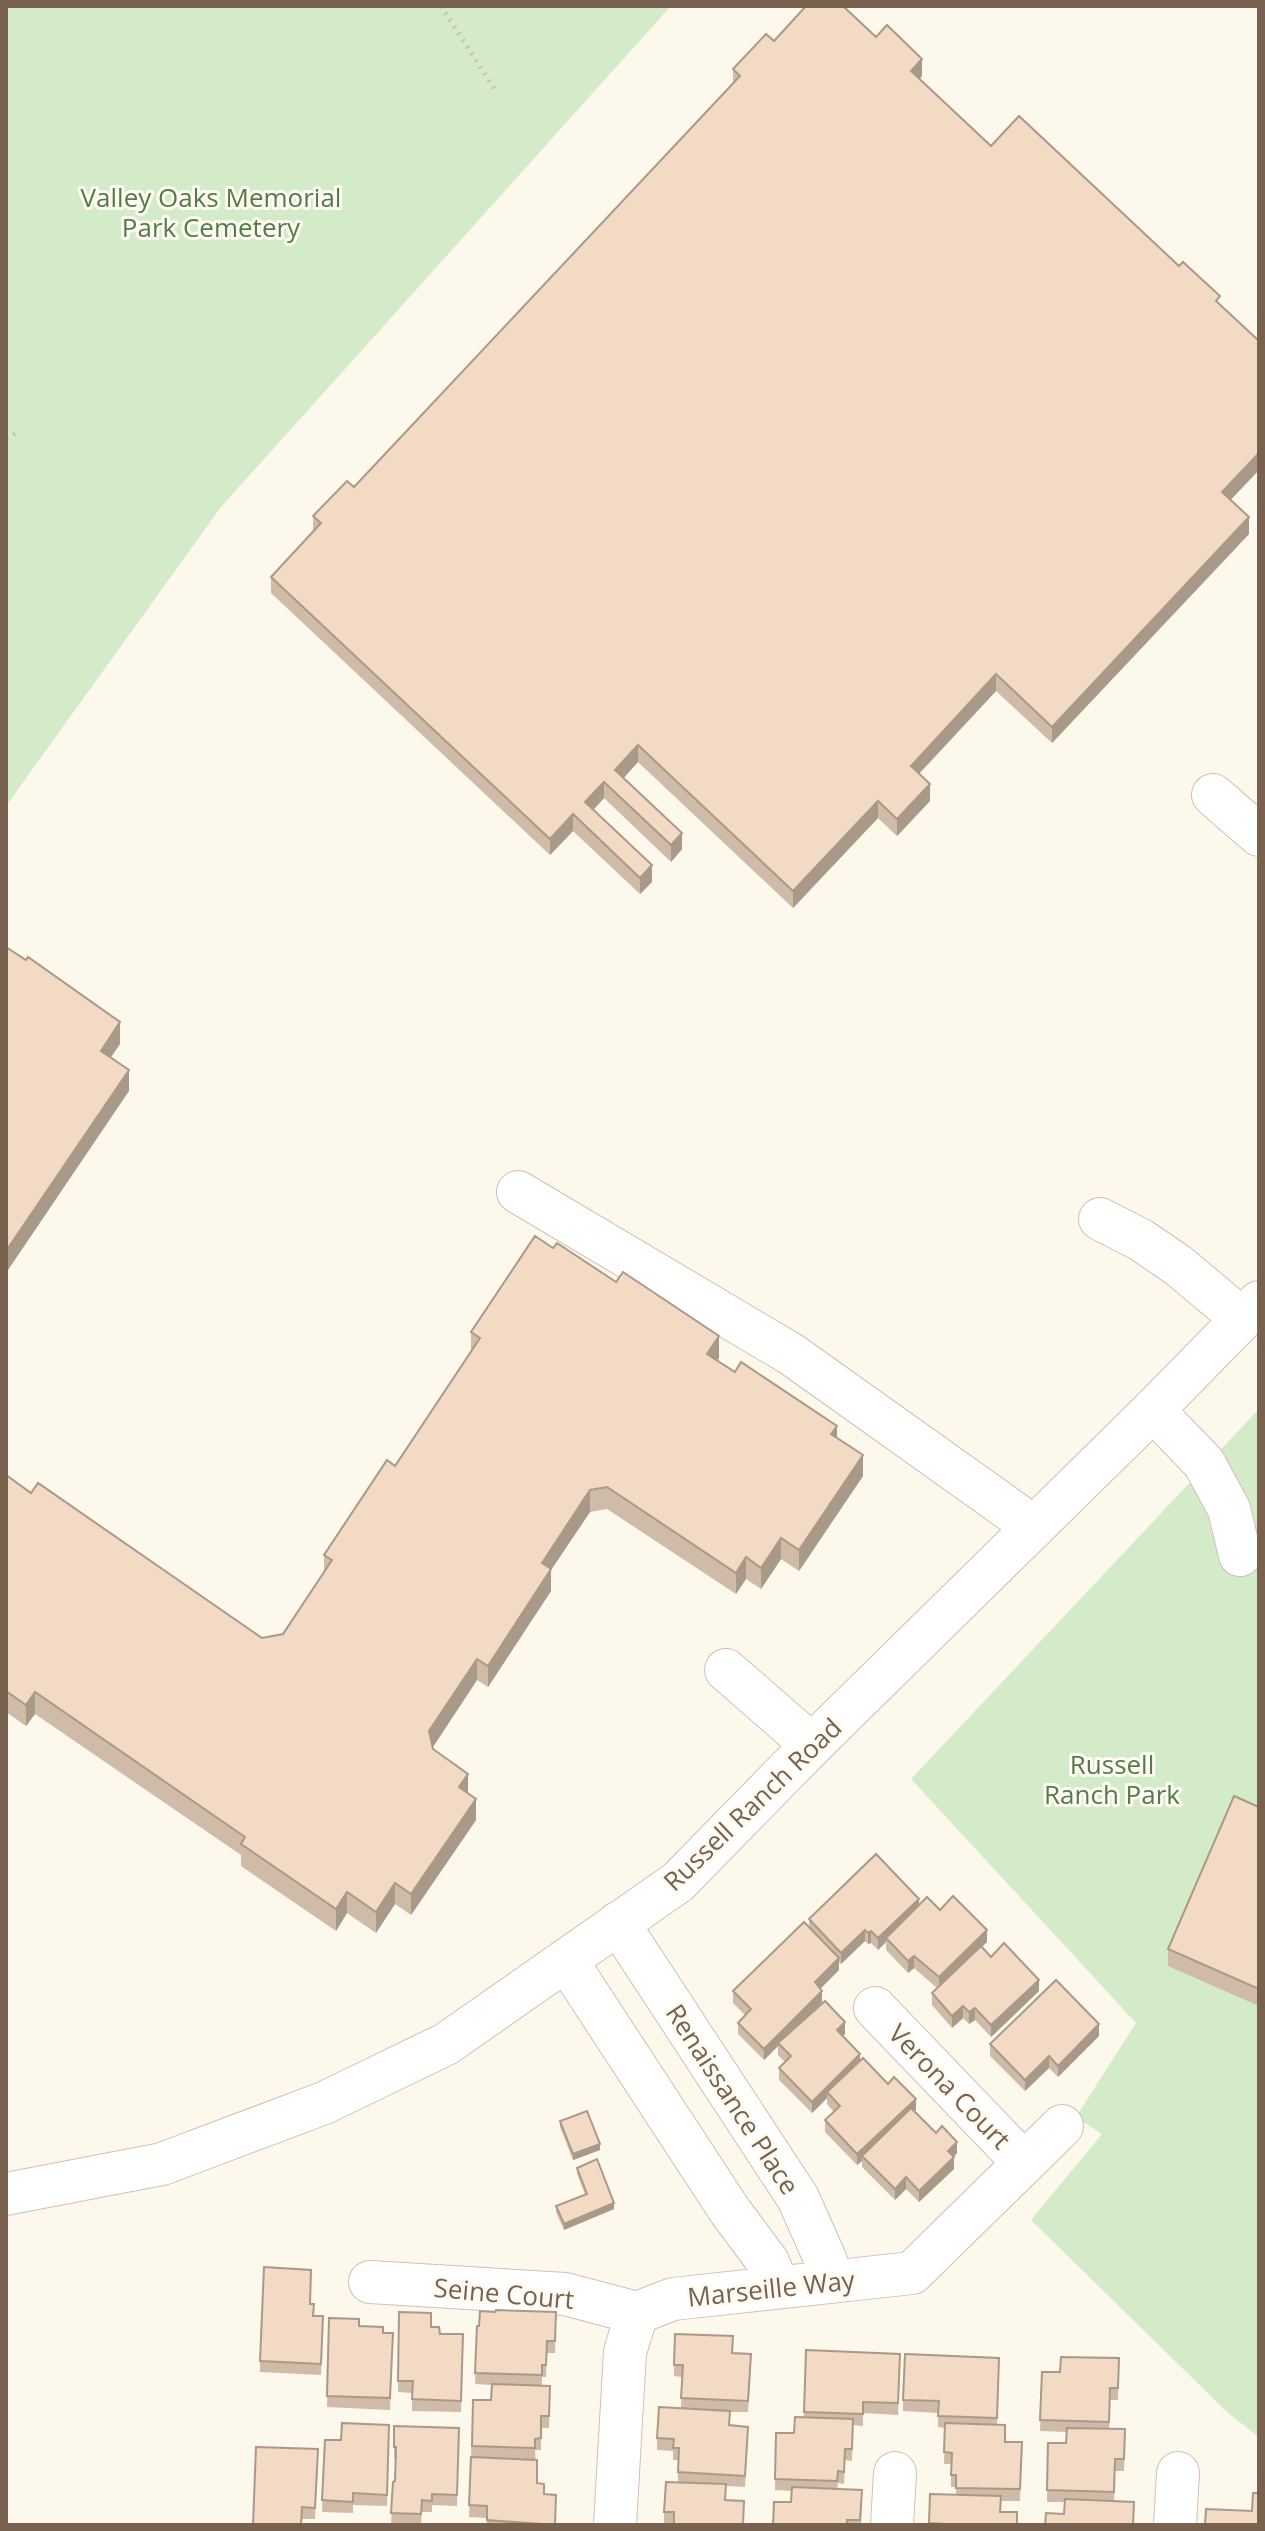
<svg xmlns="http://www.w3.org/2000/svg" width="1265" height="2531" viewBox="0 0 1265 2531" font-family="'Open Sans',sans-serif">
  <rect width="100%" height="100%" fill="#fcf8ec"/>
  <g fill="#d4ebca">
    <path d="M6 6H671L221 507 6 806Z"/>
    <path d="M1259 1409V2437L1228 2413 1031 2220 1102 2134 1076 2117 1136 2023 911 1779Z"/>
  </g>
  <g fill="none" stroke-linecap="round" stroke-linejoin="round">
    <g stroke="#cfc1b1" stroke-width="44">
      <g id="minor">
        <path d="M1213 795 1259 835"/>
        <path d="M518 1192 791 1354 1034 1527"/>
        <path d="M1100 1219 1141 1240 1179 1266 1242 1319"/>
        <path d="M1153 1410 1204 1463 1229 1509 1240 1555"/>
        <path d="M726 1670 812 1745"/>
        <path d="M618 1923 798 2198 826 2261 830 2282"/>
        <path d="M566 1960 730 2211 768 2262 778 2286"/>
        <path d="M875 2008 1024 2163"/>
        <path d="M6 2194 162 2164 324 2103 446 2044 678 1882 812 1745 1153 1410 1259 1302"/>
        <path d="M370 2282 565 2294 637 2313"/>
        <path d="M615 2525 625 2352 637 2313 673 2299 912 2273 1062 2126"/>
        <path d="M892 2525 895 2473"/>
        <path d="M1175 2525 1178 2473"/>
      </g>
    </g>
    <g stroke="#d7bea6" stroke-width="5" stroke-dasharray="2 6" stroke-linecap="butt">
      <path d="M441 6 495 90"/>
      <path d="M6 438 16 433"/>
    </g>
    <use href="#minor" stroke="#fff" stroke-width="42"/>
  </g>
  <g fill="#d0bba9">
    <path d="M876 37 922 76 920 79 991 146 1220 305 1259 341V470L1230 500 1249 534 1052 743 996 691 919 774 930 801 897 836 878 818 793 908 638 762 624 778 682 849 671 862 604 798 593 810 652 882 640 894 573 831 550 855 271 593V577L313 531V516L354 487 733 84V69L774 41Z"/>
    <path d="M471 1332 719 1358 717 1360 837 1438 863 1476 799 1571 781 1559 761 1589 746 1579 736 1594 607 1509 590 1512 551 1570V1591L488 1687 477 1680 432 1748 468 1793 476 1820 411 1915 395 1904 376 1933 347 1913 336 1931 241 1866V1855L35 1714 26 1726 6 1712V1475L31 1493 262 1638 283 1634 324 1572V1555L395 1466 471 1351Z"/>
    <path d="M1259 1807V2006L1168 1966V1949Z"/>
    <path d="M919 1905 940 1910 987 1942 981 1947 991 1957 1039 1991 991 2037 975 2020 969 2024 963 2018 952 2028 932 2005V1993L937 1988 914 1968 908 1973 886 1950V1942L878 1950 871 1943 868 1944 865 1941 841 1964 839 1962V1970L820 1989 822 2002 807 2018 845 2034 843 2036 860 2061 888 2084 916 2110 914 2111 957 2153 953 2157 954 2169 919 2202 906 2189 895 2200 862 2167V2161L857 2165 825 2132V2120L834 2112 827 2104V2098L812 2113 779 2080V2068L785 2062 778 2055V2046L764 2060 738 2034V2023L745 2015 733 2003V1991L809 1927V1919Z"/>
    <path d="M1099 2036 1058 2077 1049 2068 1025 2091 990 2056V2044Z"/>
    <path d="M560 2121 600 2150 573 2160 560 2127Z"/>
    <path d="M577 2168 614 2209 564 2230 556 2212V2206L585 2194 577 2174Z"/>
    <path d="M311 2281 310 2304 314 2316 323 2328 321 2375 260 2372V2361Z"/>
    <path d="M399 2312 431 2327 440 2334H463L461 2412 412 2411V2393L398 2392Z"/>
    <path d="M556 2312 555 2353H547L546 2377H542V2385L550 2386 549 2428H541V2450H535L537 2483 544 2494 555 2525H487V2518L469 2517 473 2400H491L492 2385 475 2384 477 2326Z"/>
    <path d="M329 2318 383 2333H393L390 2410 327 2407Z"/>
    <path d="M675 2334 733 2353 751 2365 748 2412H730V2425L748 2438 745 2487 726 2486 674 2524 664 2523V2512L678 2482V2460H673V2451L657 2450V2438L681 2409 682 2377 674 2376Z"/>
    <path d="M806 2350 900 2366 898 2415 863 2413V2426L853 2425 852 2461 845 2460 844 2484 838 2483 837 2489 862 2502 861 2525H773L791 2502 792 2491 775 2490 776 2433H794L804 2417Z"/>
    <path d="M999 2358 997 2424 1005 2442H1022L1020 2501H1001V2512L1017 2525H929L930 2494 956 2495V2487H951V2464H944L945 2428 938 2427V2413L903 2411V2400Z"/>
    <path d="M1119 2358 1118 2400H1110L1109 2429H1125L1124 2471H1115L1114 2501 1134 2502V2525H1045L1064 2514 1065 2502H1047L1048 2443H1066L1067 2432 1040 2431 1042 2372H1060Z"/>
    <path d="M389 2425 387 2506 353 2505V2513L322 2512 325 2440H341Z"/>
    <path d="M394 2426 459 2428 457 2506 432 2505V2512H422L421 2525H391L393 2482 395 2481 396 2458H394Z"/>
    <path d="M318 2461 315 2519H302L253 2525Z"/>
  </g>
  <g fill="#a99989">
    <path d="M922 59V76L911 88V71Z"/>
    <path d="M1259 453V470L1222 509V492Z"/>
    <path d="M1249 517V534L1052 743V727Z"/>
    <path d="M996 674V691L911 782V766Z"/>
    <path d="M638 745V762L615 787V770Z"/>
    <path d="M604 782V798L585 819V802Z"/>
    <path d="M930 784V801L897 836V819Z"/>
    <path d="M878 801V818L793 908V891Z"/>
    <path d="M573 814V831L550 855V839Z"/>
    <path d="M682 833V849L671 862V845Z"/>
    <path d="M652 865V882L640 894V878Z"/>
    <path d="M120 1022V1044L101 1072V1051Z"/>
    <path d="M129 1070V1091L6 1273V1251Z"/>
    <path d="M719 1336V1358L707 1375V1354Z"/>
    <path d="M837 1426V1447L831 1434Z"/>
    <path d="M863 1455V1476L799 1571V1550Z"/>
    <path d="M590 1490V1512L551 1570V1591L488 1687V1666L542 1563Z"/>
    <path d="M781 1538V1559L761 1589V1568Z"/>
    <path d="M746 1557V1579L736 1594V1573Z"/>
    <path d="M477 1659V1680L429 1753V1731Z"/>
    <path d="M35 1692V1714L26 1726V1705Z"/>
    <path d="M468 1774V1795L459 1787Z"/>
    <path d="M476 1799V1820L411 1915V1894Z"/>
    <path d="M395 1883V1904L376 1933V1912Z"/>
    <path d="M347 1892V1913L336 1931V1909Z"/>
    <path d="M919 1899V1910L886 1938V1942L878 1950V1938Z"/>
    <path d="M865 1930V1941L841 1964V1953Z"/>
    <path d="M987 1930V1942L939 1989V1977Z"/>
    <path d="M871 1931V1943L868 1944V1933Z"/>
    <path d="M914 1956V1968L908 1973V1961Z"/>
    <path d="M839 1958V1970L815 1994V1982Z"/>
    <path d="M1039 1980V1991L991 2037V2025Z"/>
    <path d="M822 1991V2002L780 2045 778 2043V2046L764 2060V2049Z"/>
    <path d="M963 2006V2018L952 2028V2016Z"/>
    <path d="M975 2008V2020L969 2024V2012Z"/>
    <path d="M845 2022V2034L837 2042V2030Z"/>
    <path d="M1099 2024V2036L1058 2077V2066Z"/>
    <path d="M860 2054V2066L827 2092V2098L812 2113V2102Z"/>
    <path d="M1049 2056V2068L1025 2091V2080Z"/>
    <path d="M916 2099V2110L865 2158 862 2156V2161L857 2165V2154Z"/>
    <path d="M957 2142V2153L948 2163V2151Z"/>
    <path d="M600 2144V2150L573 2160V2154Z"/>
    <path d="M954 2157V2169L919 2202V2191Z"/>
    <path d="M906 2177V2189L895 2200V2189Z"/>
    <path d="M614 2203V2209L564 2230V2224Z"/>
  </g>
  <g fill="#f2dac4" stroke="#a99989" stroke-width="2">
    <path d="M806 6H843L876 37 887 25 922 59 911 71 991 146 1019 116 1179 266 1183 262 1220 296 1216 301 1259 341V453L1222 492 1249 517 1052 727 996 674 911 766 930 784 897 819 878 801 793 891 638 745 615 770 682 833 671 845 604 782 585 802 652 865 640 878 573 814 550 839 271 577 321 523 313 516 347 481 354 487 740 76 733 69 766 34 774 41Z"/>
    <path d="M6 947 26 960 28 957 120 1022 101 1051 129 1070 6 1251Z"/>
    <path d="M535 1236 553 1248 557 1243 616 1282 623 1272 719 1336 707 1354 735 1372 741 1362 837 1426 831 1434 863 1455 799 1550 781 1538 761 1568 746 1557 736 1573 607 1487 590 1490 542 1563 551 1569 488 1666 477 1659 429 1731 433 1749 468 1774 459 1787 476 1799 411 1894 395 1883 376 1912 347 1892 336 1909 241 1844 245 1837 35 1692 26 1705 6 1691V1475L31 1493 38 1483 262 1638 283 1634 332 1560 324 1555 387 1460 395 1466 480 1338 471 1332Z"/>
    <path d="M1234 1796 1259 1807V1989L1168 1949Z"/>
    <path d="M876 1854 919 1899 878 1938 871 1931 868 1933 865 1930 841 1953 809 1919Z"/>
    <path d="M953 1896 987 1930 939 1977 914 1956 908 1961 886 1938 927 1897 940 1910Z"/>
    <path d="M804 1922 839 1958 815 1982 822 1991 764 2049 738 2023 751 2009 733 1991Z"/>
    <path d="M1004 1943 1039 1980 991 2025 975 2008 969 2012 963 2006 952 2016 932 1993 981 1946 991 1957Z"/>
    <path d="M1056 1980 1099 2024 1058 2066 1049 2056 1025 2080 990 2044Z"/>
    <path d="M825 2001 845 2022 837 2030 860 2054 812 2102 779 2068 791 2056 778 2043Z"/>
    <path d="M863 2058 888 2084 894 2077 916 2099 857 2154 825 2120 840 2106 827 2092Z"/>
    <path d="M911 2108 936 2133 942 2126 957 2142 948 2151 954 2157 919 2191 906 2177 895 2189 862 2156Z"/>
    <path d="M587 2111 600 2144 573 2154 560 2121Z"/>
    <path d="M597 2159 614 2203 564 2224 556 2206 587 2194 577 2168Z"/>
    <path d="M264 2267 311 2270 310 2304H314L313 2316H323L321 2364 260 2361Z"/>
    <path d="M496 2310 556 2312 555 2341H547L546 2365H542V2375L475 2373 477 2326H479L480 2311 495 2312Z"/>
    <path d="M399 2312 431 2313V2327H439L440 2334H463L461 2401 412 2399 413 2381H398Z"/>
    <path d="M329 2318 359 2319V2326L383 2327V2333H393L390 2398 327 2396Z"/>
    <path d="M675 2334 733 2336 732 2353 751 2354 748 2401 681 2398 683 2365H674Z"/>
    <path d="M806 2350 900 2354 898 2403 863 2402V2414L804 2412Z"/>
    <path d="M905 2354 999 2358 997 2418 938 2416 939 2401 903 2400Z"/>
    <path d="M1061 2357 1119 2358 1118 2388H1110L1109 2422 1040 2420 1042 2372H1060Z"/>
    <path d="M492 2384 550 2386 549 2416H541V2438L535 2439V2448L472 2446 473 2400H491Z"/>
    <path d="M659 2407 730 2411 729 2425 748 2427 745 2476 678 2472 679 2448H673L674 2439 657 2438Z"/>
    <path d="M795 2417 853 2419 852 2449H845L844 2472 838 2471 837 2481 775 2479 776 2433H794Z"/>
    <path d="M342 2423 389 2425 387 2495 353 2493V2502L322 2500 325 2440H341Z"/>
    <path d="M945 2423 1005 2425V2442H1022L1020 2489 956 2488V2475H951L952 2453 944 2452Z"/>
    <path d="M394 2426 459 2428 457 2495 432 2494V2501L422 2500 421 2514 391 2513 393 2482 395 2481 396 2447H394Z"/>
    <path d="M1067 2428 1125 2429 1124 2459H1115L1114 2492 1047 2490 1048 2443H1066Z"/>
    <path d="M256 2447 318 2449 315 2508 302 2507 301 2525H253Z"/>
    <path d="M471 2457 537 2460V2483L544 2484V2494L556 2495 555 2525 487 2520V2506L469 2505Z"/>
    <path d="M666 2482 726 2484 725 2500 744 2501 743 2525H674V2512H664Z"/>
    <path d="M792 2487 862 2490 860 2520H847V2525H773L774 2502H791Z"/>
    <path d="M1253 2493H1259V2525H1205L1206 2509 1252 2511Z"/>
    <path d="M930 2494 1001 2496 1000 2512H1017V2525H945V2524L929 2523Z"/>
    <path d="M1065 2499 1134 2502 1133 2525H1045L1046 2513 1064 2514Z"/>
  </g>
  <g text-anchor="middle" dominant-baseline="central" stroke-width="6" stroke-linejoin="round" paint-order="stroke">
    <g font-size="26" fill="#527e46" stroke="#fffbf3">
      <text x="211" y="197">Valley Oaks Memorial<tspan x="211" dy="30">Park Cemetery</tspan></text>
      <text x="1112" y="1764">Russell<tspan x="1112" dy="30">Ranch Park</tspan></text>
    </g>
    <g font-size="26" fill="#78614e" stroke="#fffbf3">
      <text transform="translate(752 1804) rotate(-44)">Russell Ranch Road</text>
      <text transform="translate(950 2086) rotate(46)">Verona Court</text>
      <text transform="translate(733 2099) rotate(57)">Renaissance Place</text>
      <text transform="translate(771 2288) rotate(-6)">Marseille Way</text>
      <text transform="translate(504 2293) rotate(5)">Seine Court</text>
    </g>
  </g>
  <rect width="1265" height="2531" fill="none" stroke="#78614e" stroke-width="16"/>
</svg>
